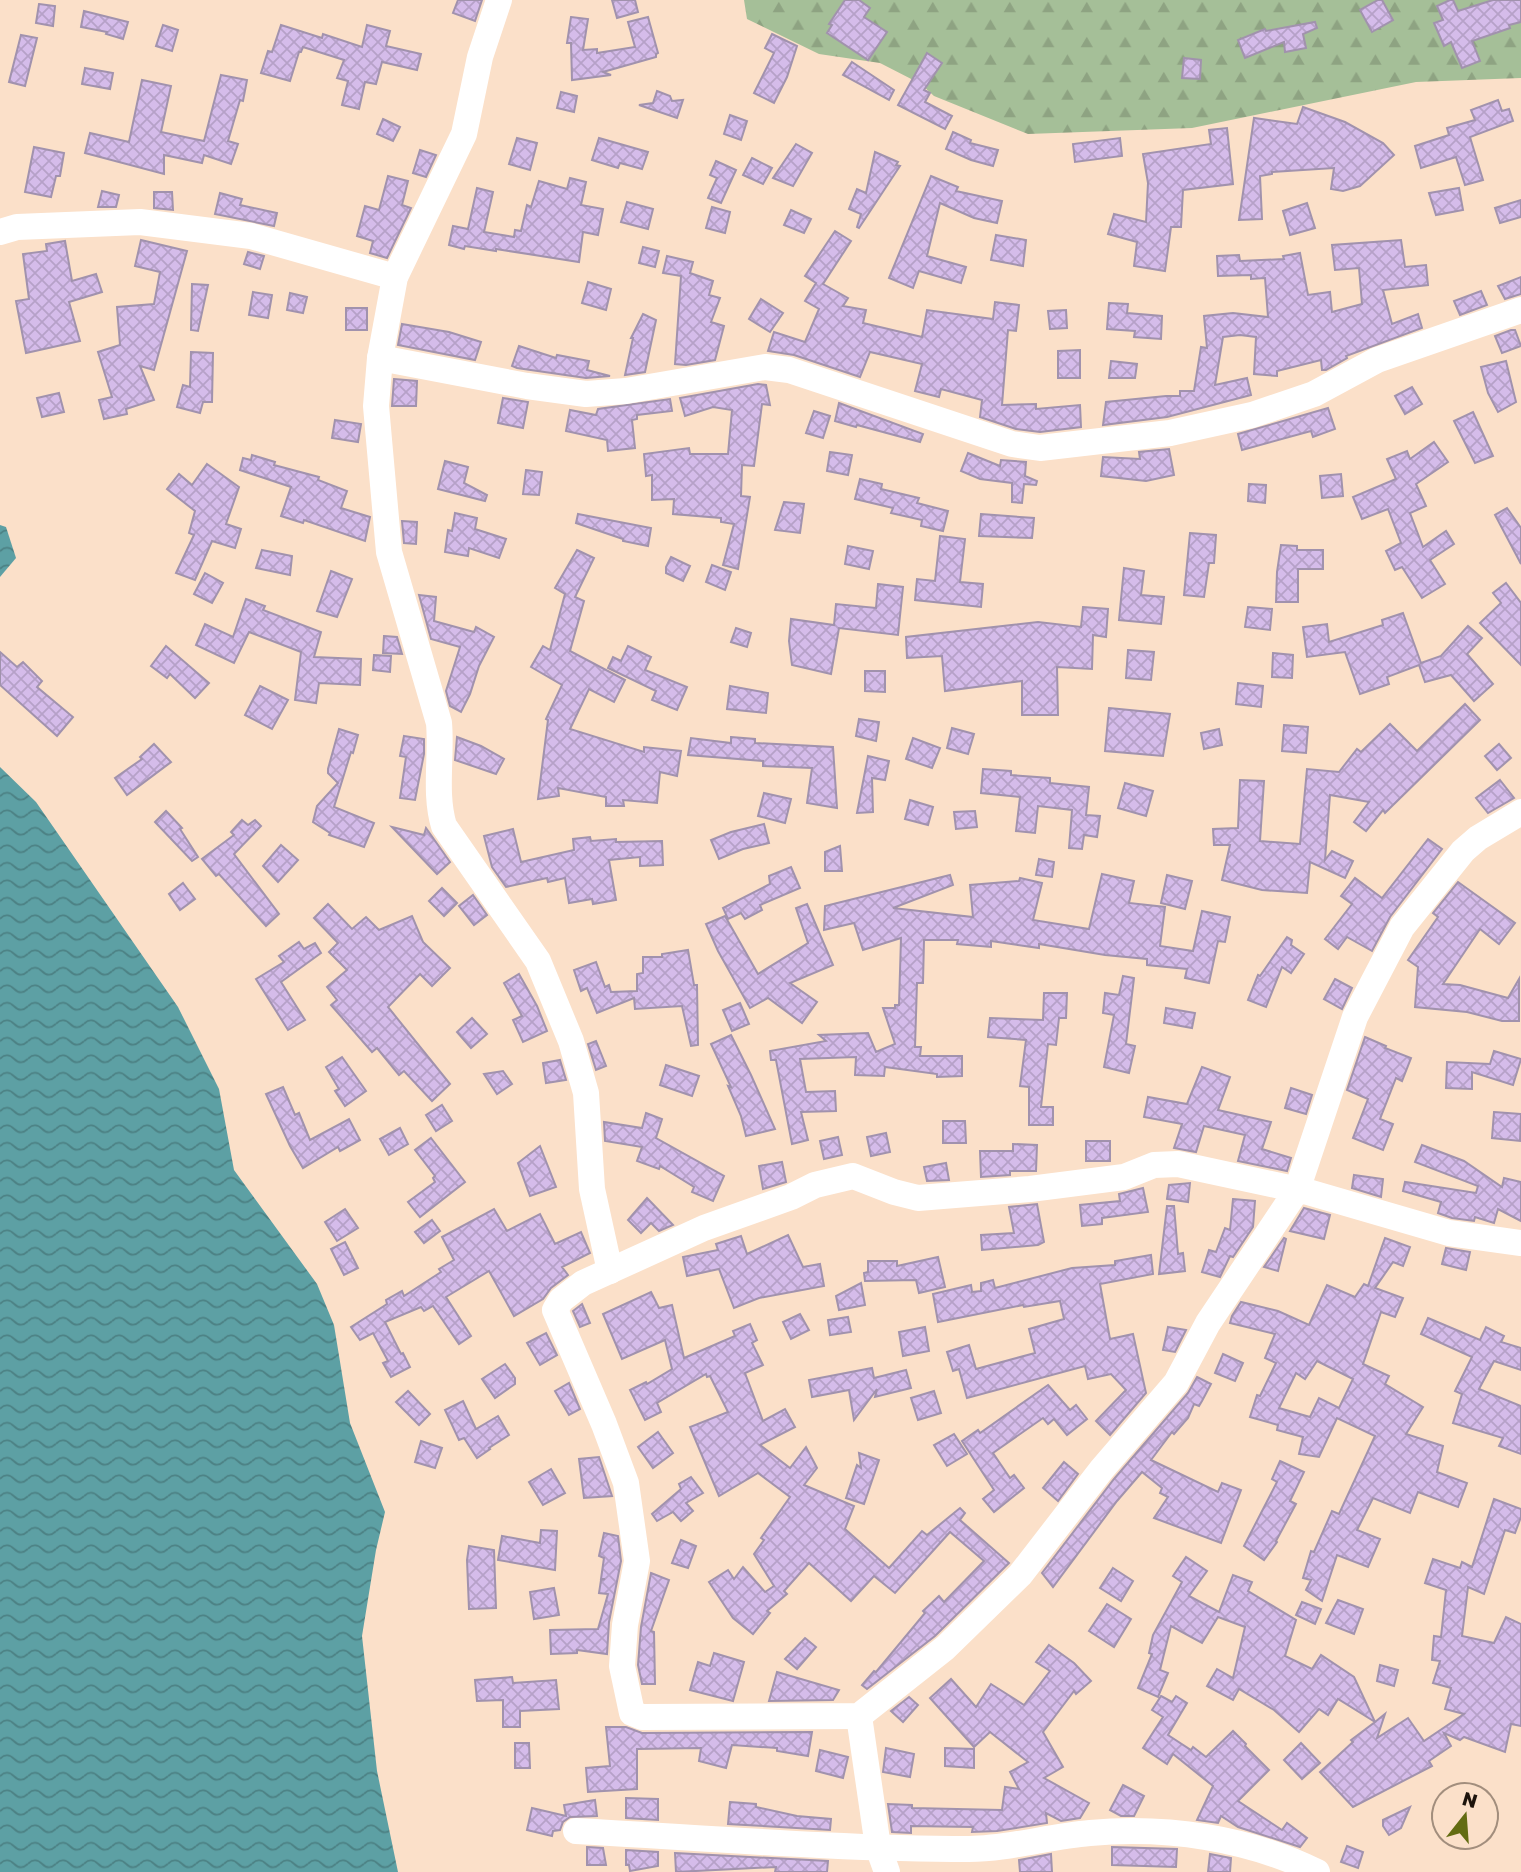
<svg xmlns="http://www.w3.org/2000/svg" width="1521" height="1872" viewBox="0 0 1521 1872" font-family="'Golos Text',sans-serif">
  <defs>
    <pattern id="forest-firs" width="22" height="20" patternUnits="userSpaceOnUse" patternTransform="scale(1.75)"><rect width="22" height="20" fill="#a5bf98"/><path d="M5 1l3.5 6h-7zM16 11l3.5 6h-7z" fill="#8ea382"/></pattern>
    <pattern id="water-waves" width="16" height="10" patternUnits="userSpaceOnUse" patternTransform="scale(1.75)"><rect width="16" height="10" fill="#5da0a4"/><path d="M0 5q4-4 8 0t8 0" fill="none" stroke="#4c8184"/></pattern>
    <pattern id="building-cross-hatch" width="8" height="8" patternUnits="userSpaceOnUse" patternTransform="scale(1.75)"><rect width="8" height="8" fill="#d5bcea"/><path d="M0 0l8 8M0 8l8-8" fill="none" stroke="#b6a1c8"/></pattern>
  </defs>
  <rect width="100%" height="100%" fill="#fbe0c9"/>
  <path fill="url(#forest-firs)" d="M744 0H1521V78L1416 82 1192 128 1028 134 934 96 921 84 880 63 819 54 747 19Z"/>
  <g fill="url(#water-waves)">
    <path d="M0 525 6 527 16 558 0 577Z"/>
    <path d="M0 767 36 802 178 1007 219 1089 234 1170 317 1284 334 1325 350 1423 385 1512 376 1550 362 1636 377 1771 398 1872H0Z"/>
  </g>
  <g fill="url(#building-cross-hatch)" stroke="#a192ad" stroke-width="2" fill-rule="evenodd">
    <path d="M458 0H482L475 21 453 13Z"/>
    <path d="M612 0H635L638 12 617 18Z"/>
    <path d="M845 0H859L870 8 864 17 887 32 868 60 827 33 832 25 829 24Z"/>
    <path d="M1378 0H1382L1393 20 1372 32 1360 10Z"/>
    <path d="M1450 0H1453L1458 11 1493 0H1521V22L1509 25 1510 28 1472 41 1480 61 1462 68 1451 42 1444 46 1434 23 1443 20 1437 6Z"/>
    <path d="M39 4 55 6 53 26 36 23Z"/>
    <path d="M84 11 128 22 123 39 106 34 107 32 81 27Z"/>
    <path d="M571 17 588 19 583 50 597 49V53L635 47 628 22 648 17 658 53 656 54V57L603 72 611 75 572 80 571 43H567Z"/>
    <path d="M1315 22 1317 28 1303 34 1306 48 1285 52 1284 42 1245 58 1238 40 1265 29 1266 31Z"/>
    <path d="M163 25 178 30 172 51 156 46Z"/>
    <path d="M281 25 322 38 323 34 362 47 367 25 390 31 386 46 421 54 417 70 382 62 376 84 365 82 359 109 342 105 348 81 337 78 344 60 303 47 301 52H299L290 81 261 73 268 51 272 52Z"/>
    <path d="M772 34 797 46 787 77 774 103 754 93 774 53 765 48Z"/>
    <path d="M21 35 37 38 25 86 9 82Z"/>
    <path d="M927 53 942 63 924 90 930 93 925 102 952 116 945 129 898 105Z"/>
    <path d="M1184 58 1201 60 1200 79 1182 78Z"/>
    <path d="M852 62 894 90 889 100 843 75Z"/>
    <path d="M85 68 113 73 110 89 82 84Z"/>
    <path d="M221 75 247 80 243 101 240 100 228 141 238 144 231 164 204 155 202 163 164 155V174L85 153 90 133 129 142 142 80 171 86 161 132 204 141Z"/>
    <path d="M657 91 670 96 672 101 683 100 677 118 639 105 653 103Z"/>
    <path d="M561 92 577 96 574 112 557 108Z"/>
    <path d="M1498 100 1502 111 1509 109 1513 121 1470 137 1483 180 1465 185 1456 157 1421 168 1415 146 1449 135 1447 128 1475 120 1471 110Z"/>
    <path d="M1303 107 1345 122 1383 143 1394 155 1360 186 1343 191 1331 189 1334 168 1272 172V174L1260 176 1262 219 1239 220 1254 118 1297 124Z"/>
    <path d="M730 115 747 121 741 140 724 134Z"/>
    <path d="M383 119 400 127 393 141 377 134Z"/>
    <path d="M1227 128 1233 184 1183 190 1181 227H1171L1165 271 1134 266 1137 242 1108 234 1114 214 1146 222 1148 183 1143 154 1211 144 1209 130Z"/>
    <path d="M953 132 971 140 970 143 998 150 993 166 971 160 946 149Z"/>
    <path d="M517 138 537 143 530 170 509 164Z"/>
    <path d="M599 138 648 152 642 169 620 163 618 168 592 160Z"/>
    <path d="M1120 138 1122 156 1075 162 1073 144Z"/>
    <path d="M796 144 812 153 793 186 773 178Z"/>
    <path d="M34 147 64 153 60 176H56L51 197 25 192Z"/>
    <path d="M420 150 436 155 426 177 413 173Z"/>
    <path d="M875 152 898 162 896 165 900 166 859 228 857 227 861 214 849 209 857 189 866 193Z"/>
    <path d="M752 158 772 168 763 184 743 175Z"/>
    <path d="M716 161 736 170 721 203 708 198 717 178 710 175Z"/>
    <path d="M388 176 408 181 402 205 411 208 387 258 370 253 373 241 357 236 365 206 379 210Z"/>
    <path d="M931 176 958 187 956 191 1002 201 997 223 974 218 940 203 927 256 966 267 961 283 919 271 913 288 889 278Z"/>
    <path d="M570 178 586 182 581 205 603 209 598 235 583 232 579 262 496 249V251L465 246 464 249 449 245 453 226 468 229 477 188 493 192 484 232 514 237 515 230 521 231 527 205 531 207 539 181 567 189Z"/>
    <path d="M1459 188 1463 210 1436 215 1429 193Z"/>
    <path d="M102 191 119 195 116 207H98Z"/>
    <path d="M154 192H172L173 210 154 208Z"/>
    <path d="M220 193 242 199 240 205 277 213 274 226 215 214Z"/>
    <path d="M1521 200V217L1500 223 1495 208Z"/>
    <path d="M627 202 653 209 648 229 621 222Z"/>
    <path d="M1307 203 1315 228 1290 235 1283 211Z"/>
    <path d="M712 207 730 212 725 233 706 228Z"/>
    <path d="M791 210 811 219 804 233 784 225Z"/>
    <path d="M835 231 851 241 823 284 848 298 843 306 866 310 863 323 922 337 927 310 993 319 995 302 1019 305 1016 331 1008 330 1002 405 1036 404V409L1080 405 1081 427 1040 432 1016 429 980 417 982 400 941 389 939 397 915 391 922 364 870 352 860 377 794 355 768 351 774 332 805 342 819 309 805 301 816 283 805 276Z"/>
    <path d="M996 235 1026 240 1023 266 991 260Z"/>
    <path d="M141 240 187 251 154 370 140 366 154 400 126 409 127 414 104 419 99 400 112 397 98 352 120 345 117 307 154 304 160 272 135 266Z"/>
    <path d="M1401 240 1405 267 1426 265 1428 285 1383 290 1392 324 1418 314 1422 328 1346 356 1347 358 1326 370H1322L1321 360 1277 371V376L1254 374 1256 337 1240 335 1223 337 1215 385 1247 378 1251 395 1167 417 1103 425 1106 402 1166 396H1180V391H1194L1201 347 1207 348 1204 316 1233 313 1268 317 1265 278 1251 279V275L1218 276 1217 256 1239 255 1240 261 1284 259 1283 256 1300 253 1308 295 1330 292 1332 312 1362 304 1359 268 1335 270 1332 245Z"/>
    <path d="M65 241 72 281 96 274 102 292 69 302 80 341 26 353 16 301 29 299 23 254 47 251 46 244Z"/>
    <path d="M643 247 659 251 655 267 639 263Z"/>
    <path d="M248 252 264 256 260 269 244 264Z"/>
    <path d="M667 256 693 262 690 273 713 281 709 295 720 298 711 322 724 326 715 360 686 365 675 364 681 276 663 273Z"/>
    <path d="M1521 277V294L1505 299 1498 286Z"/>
    <path d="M588 282 611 289 606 310 582 303Z"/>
    <path d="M192 284 208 285 198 331 191 330Z"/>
    <path d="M1481 291 1487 305 1460 315 1454 301Z"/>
    <path d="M253 292 272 295 268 318 249 315Z"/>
    <path d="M290 293 307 297 303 313 287 310Z"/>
    <path d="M761 299 783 313 770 332 749 319Z"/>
    <path d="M1109 303 1128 304 1127 313 1162 316 1161 339 1134 337 1135 331 1107 329Z"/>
    <rect x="346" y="308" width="21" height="22"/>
    <path d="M1066 310 1067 328 1050 329 1048 311Z"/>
    <path d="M643 314 656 320 645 372 625 375 633 338H631Z"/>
    <path d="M402 324 449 332 481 342 475 360 398 345Z"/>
    <path d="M1511 330H1515L1521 346 1502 353 1495 336Z"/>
    <path d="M519 346 556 358 557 355 589 361 587 370 610 376 586 378 517 368 512 366Z"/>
    <path d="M1080 350V378H1058V351Z"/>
    <path d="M191 352 213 353 212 402H203L200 413 177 407 183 385 190 387Z"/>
    <path d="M1111 361 1137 364 1135 378H1109Z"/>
    <path d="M1506 361 1516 402 1498 412 1488 393 1481 367Z"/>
    <path d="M394 379 417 381 416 406H392Z"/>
    <path d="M758 384 766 385 770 405 762 404 754 466 742 465 741 496 750 497 738 569 723 565 734 524 721 522V518L673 514 674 499 652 500V475L646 476 644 454 689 448 690 454H728L732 410 713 407 685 416 680 398Z"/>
    <path d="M1412 387 1422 404 1405 414 1395 396Z"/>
    <path d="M59 393 64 412 42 417 37 398Z"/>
    <path d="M503 398 528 402 523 428 498 423Z"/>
    <path d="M670 399 672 411 637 415V419L632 420 635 448 608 451 607 440 566 431 570 410 596 415 598 409Z"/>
    <path d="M839 403 923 434 920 442 857 425 856 427 835 421Z"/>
    <path d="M1328 408 1335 429 1313 437 1311 431 1242 450 1238 434Z"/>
    <path d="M814 411 830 416 823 438 806 433Z"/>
    <path d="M1473 412 1493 456 1475 463 1454 421Z"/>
    <path d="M335 420 361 424 358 442 332 438Z"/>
    <path d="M1434 442 1448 462 1416 484 1426 506 1410 513 1423 547 1446 531 1454 544 1430 560 1445 584 1422 598 1402 567 1395 570 1386 551 1401 543 1388 509 1362 519 1353 497 1396 479 1387 459 1407 451 1410 459Z"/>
    <path d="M1169 449 1174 475 1146 481 1101 476 1103 457 1140 459 1139 452Z"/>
    <path d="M830 452 852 455 848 475 827 471Z"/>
    <path d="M968 453 1000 466 1001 460 1026 462 1025 476 1037 481 1036 485 1024 484 1022 503 1012 502V483L980 479 961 471Z"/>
    <path d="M252 455 275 462 274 465 319 477 318 480 347 491 341 508 370 517 365 541 304 520 303 523 281 516 291 487 240 470 243 458 251 460Z"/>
    <path d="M445 461 468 467 464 483 487 495 485 501 438 489Z"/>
    <path d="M207 464 239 487 226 524 241 529 235 548 212 541 195 580 176 573 194 535 189 533 195 511 167 489 179 474 192 485Z"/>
    <path d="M526 470 542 472 539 495 523 494Z"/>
    <path d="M1341 474 1343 496 1322 498 1320 476Z"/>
    <path d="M860 479 882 484 881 489 919 498 917 503 948 511 943 531 921 526 922 520 891 513 893 508 855 499Z"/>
    <path d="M1249 484 1266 485 1265 503 1248 501Z"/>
    <path d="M784 502 804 504 800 533 775 530Z"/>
    <path d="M1507 508 1521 528V564L1495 515Z"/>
    <path d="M455 513 477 518 475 529 506 539 499 558 469 548 468 556 445 552 448 530 452 531Z"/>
    <path d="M578 514 651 528 648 546 623 541V539L576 523Z"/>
    <path d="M981 514 1034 518 1032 538 979 536Z"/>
    <path d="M402 521 417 522 416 544 404 543Z"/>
    <path d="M1190 533 1216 535 1214 563H1209L1204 597 1184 595Z"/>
    <path d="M940 536 965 539 960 582 983 584 981 607 915 600 917 579 935 581Z"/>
    <path d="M1281 545 1297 546V550H1323V569H1298V602H1276L1277 572Z"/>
    <path d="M848 546 873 551 869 569 845 564Z"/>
    <path d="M262 550 292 556 290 575 256 568Z"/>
    <path d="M577 550 594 558 575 597 584 601 570 651 625 680 614 702 589 689 570 729 644 752V747L681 751 677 776 660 772 657 803 623 800 624 806H606V797L558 788 559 796 538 799 548 720 546 719 562 685 531 667 543 646 550 650 565 594 555 588Z"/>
    <path d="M671 557 690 566 683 581 666 573V567Z"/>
    <path d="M712 565 731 572 725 590 706 582Z"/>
    <path d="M1124 568 1144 571 1141 595 1164 597 1161 624 1119 620Z"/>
    <path d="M331 571 352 579 337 617 317 611Z"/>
    <path d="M205 573 223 583 212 603 194 594Z"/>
    <path d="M1506 583 1521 603V665L1480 623 1501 603 1493 593Z"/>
    <path d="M878 584 903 587 898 635 839 628 831 674 792 665 789 641 791 619 834 625 836 604 876 608Z"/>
    <path d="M419 595 436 597 434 621 474 632 476 627 494 637 479 666 470 694 461 712 450 706 446 691 460 647 431 639Z"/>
    <path d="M246 599 265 606 263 610 321 632 314 657 361 659 360 685 319 683 316 703 295 700 301 652 249 632 234 663 196 645 205 624 233 637Z"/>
    <path d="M1083 607 1108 609 1106 637 1093 635 1092 669 1057 667 1058 715H1022V681L945 691 942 656 907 658 906 637 1038 622 1081 627Z"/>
    <path d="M1248 607 1272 609 1270 630 1245 627Z"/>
    <path d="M1403 613 1421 663 1441 656 1468 626 1482 638 1467 654 1493 684 1474 701 1451 675 1425 682 1419 665 1387 677 1389 684 1360 694 1345 652 1307 657 1303 627 1327 624 1329 642 1383 625 1382 620Z"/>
    <path d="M736 628 751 633 747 647 731 642Z"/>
    <path d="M384 636 397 637 402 654 383 653Z"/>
    <path d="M166 646 209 683 195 698 170 674 167 678 151 666Z"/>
    <path d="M628 646 651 657 645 670 687 687 677 710 652 700 656 691 608 668 613 657 621 661Z"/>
    <path d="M1128 650 1154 652 1151 680 1126 678Z"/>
    <path d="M0 652 17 667 23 662 42 681 37 687 73 717 57 736 0 685Z"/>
    <path d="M1273 653 1293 655 1292 678 1272 677Z"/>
    <path d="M374 655 391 656 390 672 373 670Z"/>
    <path d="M865 671H885V692L865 691Z"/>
    <path d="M1238 683 1263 686 1261 707 1236 704Z"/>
    <path d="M260 686 288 700 272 729 245 715Z"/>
    <path d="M730 686 768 693 766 713 727 709Z"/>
    <path d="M1465 704 1480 720 1385 813 1383 810 1366 831 1354 822 1369 802 1330 795 1325 860 1332 851 1353 861 1345 878 1310 862 1307 893 1262 890 1222 880 1230 845H1214L1213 829 1238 828 1240 780 1264 781 1260 841 1300 844 1307 769 1339 772 1357 749 1361 752 1390 724 1417 751Z"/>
    <path d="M1109 708 1170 714 1163 756 1105 751Z"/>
    <path d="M859 719 879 722 876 741 856 736Z"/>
    <path d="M1284 725 1308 727 1306 753 1282 751Z"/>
    <path d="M952 728 974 734 968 754 947 748Z"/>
    <path d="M339 729 358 735 353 753 351 752 334 807 374 823 364 847 329 835 330 833 313 822 317 806 338 783 328 773V769Z"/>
    <path d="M1219 729 1222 745 1204 749 1201 733Z"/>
    <path d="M404 736 424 739V754L415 800 400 798 406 757 400 756Z"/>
    <path d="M457 737 481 746 504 759 496 774 455 760Z"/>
    <path d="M731 737 755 739V743L833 747 837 808 807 803 812 768 763 766V761L688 755 691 738 731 743Z"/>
    <path d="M913 738 940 748 932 768 906 759Z"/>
    <path d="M154 744 171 762 127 795 115 778 142 759 140 757Z"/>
    <path d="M1499 744 1511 758 1497 770 1485 756Z"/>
    <path d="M868 756 889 761 885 780 872 778 873 812 857 813Z"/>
    <path d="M983 769 1011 771V775L1050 778V783L1089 787 1086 815 1100 816 1097 837 1084 835 1082 849 1069 848 1072 810 1038 806 1035 833 1016 831 1020 797 981 793Z"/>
    <path d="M1500 780 1514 798 1488 813 1476 798Z"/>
    <path d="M1125 783 1153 791 1146 816 1118 808Z"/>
    <path d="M764 793 791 799 785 823 758 816Z"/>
    <path d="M910 800 933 807 928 825 905 819Z"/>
    <path d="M166 811 182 828 180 829 198 857 192 861 155 822Z"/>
    <path d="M975 811 977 827 956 829 954 812Z"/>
    <path d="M242 820 248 825 255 820 261 826 234 854 279 914 266 926 219 874 216 876 202 859 234 835 231 832Z"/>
    <path d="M764 824 769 843 743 849 719 859 711 840 731 832Z"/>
    <path d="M392 827 424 835 426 828 450 862 437 874Z"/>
    <path d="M513 829 521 862 574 850 573 839 590 837 591 841 616 839V842L662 841 663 865 640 866V857L609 860 616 900 593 904 592 899 569 903 565 878 548 882 547 878 506 887 492 867 484 836Z"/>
    <path d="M1428 839 1442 849 1390 917 1372 951 1347 937 1338 949 1325 939 1352 904 1341 896 1355 878 1382 898Z"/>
    <path d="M281 845 298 860 278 882 263 866Z"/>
    <path d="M840 846 842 871H825V852Z"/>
    <path d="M1039 859 1054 862 1052 877 1036 875Z"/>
    <path d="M791 867 800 888 760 905 762 910 745 919 741 913 728 919 723 908 770 884 769 876Z"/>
    <path d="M1102 874 1134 881 1129 903 1165 907 1160 946 1193 951 1202 911 1230 917 1225 942 1218 941 1209 983 1185 978 1187 969 1147 965V959L1105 955 1039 944V948L991 941V947L957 944 958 940H924L923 983H917L915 1047H921L920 1056H962V1076L937 1077V1074L885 1067 884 1076 855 1075 856 1057 800 1059 806 1092 835 1091 836 1111 801 1112 808 1140 792 1144 776 1060H771L770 1051 826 1041 819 1035 868 1033 876 1052 895 1044 883 1008H895V1005H899L901 938 863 950 854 923 824 930 825 906 950 875 953 885 893 908 973 917 970 885 1019 881 1020 878 1042 883 1033 920 1089 929Z"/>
    <path d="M1167 875 1192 881 1185 909 1161 903Z"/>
    <path d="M1458 882 1515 923 1499 944 1480 929 1443 984 1460 985 1508 998 1519 979V1021H1502L1467 1012 1415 1007 1418 967 1408 960 1438 917 1433 913Z"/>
    <path d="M183 883 195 899 180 910 169 894Z"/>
    <path d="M442 888 457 903 444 916 429 901Z"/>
    <path d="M473 895 487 915 474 925 459 906Z"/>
    <path d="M328 904 352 929 366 917 379 930 412 916 423 942 450 968 432 986 420 974 388 1007 450 1084 432 1101 404 1071 399 1075 377 1048 372 1052 331 1005 337 1000 327 987 347 970 329 952 338 943 314 918Z"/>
    <path d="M807 904 833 965 790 983 817 1002 802 1023 768 998 750 1008 718 951 706 924 725 916 758 974 808 943 796 908Z"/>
    <path d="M1287 937 1292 940 1291 945 1304 954 1291 973 1282 967 1266 1007 1248 1000 1258 975 1260 976Z"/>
    <path d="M299 942 304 949 315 943 321 953 281 982 305 1020 288 1030 256 979 284 962 279 956Z"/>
    <path d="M688 950 694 985H697L698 1045 691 1046 682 1006 635 1009 634 998 597 1013 587 988 581 991 574 970 596 962 605 987 609 985 611 992 637 991V974L643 973V957H662V954Z"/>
    <path d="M519 974 537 1006 547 1031 523 1042 513 1020 522 1016 504 983Z"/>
    <path d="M1123 976 1134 978 1126 1044 1135 1046 1129 1073 1104 1067 1114 1015 1103 1013 1105 993 1119 995Z"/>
    <path d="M1335 979 1352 988 1342 1009 1324 999Z"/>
    <path d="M1044 993H1067L1066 1018H1059L1056 1045 1048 1044 1041 1107H1053V1125H1029V1087L1020 1086 1026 1040 988 1037 990 1018 1043 1020Z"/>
    <path d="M740 1003 749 1024 732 1031 723 1010Z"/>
    <path d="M1166 1008 1195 1013 1192 1028 1164 1023Z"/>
    <path d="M472 1018 487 1034 471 1048 457 1032Z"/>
    <path d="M731 1035 751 1075 775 1129 746 1136 741 1116 728 1086 731 1087 711 1044Z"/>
    <path d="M1365 1037 1386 1046 1385 1048 1411 1058 1402 1081 1396 1078 1380 1119 1393 1124 1383 1150 1353 1138 1368 1099 1347 1090Z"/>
    <path d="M596 1041 606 1066 596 1070 588 1044Z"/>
    <path d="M1494 1051 1521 1059 1513 1085 1472 1072V1089L1446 1088 1447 1062 1490 1064Z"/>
    <path d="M342 1057 366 1091 345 1106 335 1091 339 1089 326 1067Z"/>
    <path d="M560 1060 566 1080 546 1083 543 1063Z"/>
    <path d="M666 1065 699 1076 692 1096 660 1085Z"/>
    <path d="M1202 1067 1230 1077 1218 1110 1271 1122 1262 1149 1291 1158 1287 1171 1238 1161 1245 1135 1204 1126 1196 1152 1174 1148 1182 1124 1144 1117 1148 1097 1187 1104Z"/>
    <path d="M503 1071 512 1084 497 1094 484 1074Z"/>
    <path d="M283 1087 295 1115 299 1113 310 1140 349 1119 360 1140 340 1151 338 1147 303 1168 290 1146 266 1094Z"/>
    <path d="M1291 1088 1312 1095 1306 1114 1285 1108Z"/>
    <path d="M442 1105 452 1121 436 1131 426 1115Z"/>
    <path d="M1494 1112 1521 1114 1520 1141 1492 1138Z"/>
    <path d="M646 1113 662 1119 656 1138 724 1176 713 1201 692 1192 694 1187 660 1166 659 1169 637 1161 642 1147 605 1141 604 1122 642 1128Z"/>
    <path d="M943 1121H965L966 1143H943Z"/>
    <path d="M400 1128 408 1144 389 1155 380 1139Z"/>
    <path d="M886 1133 890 1152 871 1156 867 1137Z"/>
    <path d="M838 1137 842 1155 824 1159 820 1141Z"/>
    <path d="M431 1138 465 1182 420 1217 408 1202 435 1182 433 1178 435 1176 415 1150Z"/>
    <rect x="1086" y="1141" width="24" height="20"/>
    <path d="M1013 1144 1037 1145 1036 1171H1010V1175L981 1177 980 1151H1013Z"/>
    <path d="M1422 1145 1464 1161 1502 1187 1504 1178 1521 1182V1221L1498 1209 1494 1223 1475 1217 1474 1221 1452 1218 1438 1213 1441 1202 1403 1191 1405 1182 1476 1193 1478 1186 1415 1162Z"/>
    <path d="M540 1146 556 1187 530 1196 518 1163Z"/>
    <path d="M782 1162 786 1182 763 1189 759 1166Z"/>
    <path d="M946 1163 949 1180 927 1181 924 1167Z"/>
    <path d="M1354 1175 1383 1179 1381 1197 1352 1188Z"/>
    <path d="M1190 1183 1188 1202 1167 1199 1169 1185Z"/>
    <path d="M1143 1188 1148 1212 1102 1218V1224L1082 1226 1080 1205 1120 1201 1119 1194Z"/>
    <path d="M647 1198 673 1225 659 1231 651 1223 641 1233 628 1220Z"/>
    <path d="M1233 1199 1255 1201 1253 1227 1233 1257 1230 1256 1220 1277 1202 1272 1209 1250 1216 1252 1225 1228 1230 1230Z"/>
    <path d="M1037 1204 1044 1242 1038 1245 982 1250 981 1235 1014 1233 1009 1207Z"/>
    <path d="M1167 1206H1174L1178 1254 1183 1253 1185 1271 1159 1274Z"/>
    <path d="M1304 1208 1330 1215 1324 1239 1290 1231Z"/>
    <path d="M345 1209 358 1228 337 1241 325 1222Z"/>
    <path d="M494 1209 507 1231 540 1214 555 1244 581 1232 590 1253 562 1267 568 1275 551 1288 543 1299 514 1316 489 1271 446 1297 471 1336 459 1344 433 1306 424 1311 421 1307 385 1322 401 1354 403 1353 410 1367 391 1377 383 1363 388 1361 373 1333 360 1340 351 1327 387 1304 386 1300 402 1291 404 1296 441 1272 439 1269 454 1260 442 1237Z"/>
    <path d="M432 1220 440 1231 424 1243 415 1232Z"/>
    <path d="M788 1235 803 1267 820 1264 824 1286 759 1298 734 1308 719 1269 687 1276 683 1257 718 1250 716 1244 741 1236 747 1254Z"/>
    <path d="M1284 1238 1286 1239 1278 1271 1264 1267Z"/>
    <path d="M1385 1238 1410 1247 1403 1266 1393 1262 1375 1288 1403 1298 1395 1317 1381 1312 1363 1364 1389 1376 1385 1384 1423 1407 1406 1434 1443 1446 1437 1472 1467 1483 1458 1507 1418 1492 1410 1513 1373 1498 1357 1530 1380 1539 1368 1567 1337 1555 1322 1601 1306 1590 1311 1580 1303 1578 1311 1551 1314 1552 1332 1511 1339 1514 1375 1436 1337 1418 1319 1457 1299 1454 1303 1437 1277 1430 1278 1425 1250 1417 1257 1395 1260 1396 1276 1363 1265 1358 1275 1334 1230 1323 1232 1316 1241 1302 1278 1311 1309 1325 1327 1285 1355 1297 1364 1284 1368 1286ZM1317 1361 1353 1379 1339 1408 1319 1398 1310 1417 1279 1408 1296 1373 1305 1379Z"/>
    <path d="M345 1242 358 1268 344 1275 331 1249Z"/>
    <path d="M1446 1248 1470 1252 1466 1270 1442 1264Z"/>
    <path d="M1151 1255 1153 1274 1100 1284 1110 1339 1133 1334 1146 1393 1110 1435 1096 1421 1126 1390 1111 1374 1088 1379 1085 1366 967 1398 959 1369 953 1371 947 1352 969 1345 976 1369 1035 1353 1029 1329 1064 1319 1060 1301 1024 1307 1023 1305 938 1322 933 1294 971 1285 972 1292 981 1291V1283L993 1280 995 1288 1072 1268 1115 1265V1261Z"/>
    <path d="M938 1257 945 1287 919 1293 916 1280 865 1281 864 1273 868 1272V1261H897V1266Z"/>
    <path d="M861 1283 865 1305 839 1310 836 1296Z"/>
    <path d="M651 1292 659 1308 672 1305 684 1358 735 1336 733 1331 750 1324 757 1340 752 1343 763 1365 745 1373 763 1421 785 1409 795 1427 760 1445 790 1468 806 1447 817 1468 804 1485 854 1506 845 1529 889 1568 922 1531 927 1535 960 1508 965 1513 960 1520 1009 1563 935 1636 867 1689 862 1685 874 1671 876 1672 925 1613 923 1611 939 1596 944 1602 984 1561 950 1532 895 1593 874 1576 851 1601 809 1563 784 1591 787 1594 767 1611 770 1613 753 1634 733 1618 709 1582 728 1570 734 1579 743 1567 765 1592 774 1586 754 1554 764 1540 761 1538 790 1497 758 1473 719 1496 690 1427 728 1412 710 1376 707 1377 706 1374 657 1403 661 1412 645 1420 630 1390 646 1382 647 1384 672 1369 665 1340 622 1359 603 1314Z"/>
    <path d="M582 1304 590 1323 580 1327 573 1311Z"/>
    <path d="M800 1314 809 1330 791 1339 783 1322Z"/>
    <path d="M848 1317 851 1332 830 1335 828 1320Z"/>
    <path d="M1428 1318 1480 1340 1486 1327 1504 1336 1501 1342 1521 1348V1370L1494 1361 1479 1389 1521 1406V1454L1499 1446 1503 1438 1453 1423 1462 1394 1455 1391 1472 1357 1421 1334Z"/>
    <path d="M925 1327 929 1351 903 1356 899 1332Z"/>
    <path d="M1168 1327 1186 1330 1175 1352 1163 1350Z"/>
    <path d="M546 1333 557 1355 540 1365 527 1343Z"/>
    <path d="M1223 1354 1243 1363 1235 1381 1215 1373Z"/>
    <path d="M505 1364 515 1378V1384L495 1398 482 1379Z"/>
    <path d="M872 1368 874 1378 906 1370 911 1388 875 1397 877 1389 854 1420 849 1390 812 1397 809 1380Z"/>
    <path d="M1197 1377 1211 1384 1202 1401 1199 1406 1194 1404 1188 1418 1174 1434 1172 1432 1151 1460 1218 1492 1222 1483 1241 1490 1221 1543 1154 1518 1168 1497 1160 1493 1162 1488 1142 1472 1117 1501 1053 1587 1042 1573 1114 1479 1188 1393Z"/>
    <path d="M569 1383 580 1409 569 1415 555 1391Z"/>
    <path d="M1048 1385 1070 1410 1076 1405 1087 1419 1067 1435 1054 1419 1048 1424 1043 1418 993 1453 1010 1478 1014 1475 1024 1488 994 1512 983 1499 994 1490 962 1441 978 1430 980 1433Z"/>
    <path d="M408 1391 430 1414 419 1425 396 1402Z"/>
    <path d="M934 1391 941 1413 918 1420 911 1398Z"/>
    <path d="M463 1401 476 1429 498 1416 509 1435 489 1448 490 1449 477 1458 464 1438 459 1440 445 1410Z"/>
    <path d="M658 1432 673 1453 653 1468 638 1447Z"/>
    <path d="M954 1434 967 1454 947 1466 934 1445Z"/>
    <path d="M421 1441 442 1448 435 1468 415 1462Z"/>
    <path d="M859 1453 879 1460 864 1504 846 1498 857 1465 861 1468Z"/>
    <path d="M599 1457 612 1496 584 1498 579 1459Z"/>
    <path d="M1280 1461 1304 1472 1290 1501 1296 1504 1276 1541 1277 1542 1264 1560 1244 1546 1277 1482 1272 1479Z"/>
    <path d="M1064 1462 1078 1474 1058 1501 1043 1488Z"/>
    <path d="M551 1469 565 1493 543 1505 529 1482Z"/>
    <path d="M691 1477 703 1493 686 1503 693 1511 681 1521 673 1512 657 1521 652 1514 681 1489 679 1484Z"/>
    <path d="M1494 1499 1521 1509V1517L1515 1533 1505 1530 1484 1594 1468 1587 1462 1636 1494 1643 1506 1617 1521 1624V1726L1511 1724 1505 1752 1464 1737 1460 1740 1444 1733 1451 1746 1429 1761 1432 1766 1353 1807 1320 1772 1353 1742 1351 1740 1375 1722 1338 1699 1328 1715 1319 1709 1299 1732 1274 1710 1239 1689 1233 1700 1207 1686 1217 1669 1233 1678 1245 1627 1218 1617 1202 1643 1171 1626 1160 1670 1168 1673 1158 1697 1138 1688 1152 1654 1149 1653 1153 1635 1182 1582 1173 1576 1186 1557 1207 1571 1189 1596 1219 1612 1233 1575 1252 1582 1248 1591 1296 1620 1285 1656 1312 1669 1321 1655 1354 1677 1375 1722 1385 1714 1377 1738 1408 1718 1424 1741 1464 1714 1445 1709 1451 1688 1433 1683 1440 1661 1432 1660 1434 1636 1441 1637 1446 1590 1425 1583 1433 1559 1460 1568 1462 1562 1472 1567Z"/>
    <path d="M541 1530 557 1531 555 1570 498 1560 502 1536 540 1543Z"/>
    <path d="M604 1533 618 1536 621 1561 609 1622 607 1654 577 1650V1653L551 1654 550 1630 598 1629 608 1594 599 1593 601 1580 605 1579H601L604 1558 599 1556Z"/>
    <path d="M681 1540 696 1546 688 1568 672 1563Z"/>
    <path d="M469 1546 494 1550 496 1608 469 1609 467 1560Z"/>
    <path d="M1113 1568 1133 1581 1121 1601 1100 1588Z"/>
    <path d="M651 1573 669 1580 651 1631 654 1632 655 1684H642L638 1665 641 1627Z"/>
    <path d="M554 1588 559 1615 534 1619 530 1592Z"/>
    <path d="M1338 1600 1363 1609 1354 1634 1326 1623Z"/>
    <path d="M1302 1602 1321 1609 1315 1624 1296 1615Z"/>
    <path d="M1107 1604 1131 1619 1114 1647 1089 1631Z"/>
    <path d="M805 1638 816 1647 797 1669 785 1659Z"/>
    <path d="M1049 1645 1074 1663 1091 1681 1076 1694 1074 1691 1043 1732 1063 1767 1044 1778 1089 1803 1080 1818 1061 1821 1046 1813 1047 1823 997 1831 972 1832 973 1827 911 1826V1833L892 1832 888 1804 912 1805V1808L1002 1810 1005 1787 1019 1789 1010 1772 1028 1762 990 1732 974 1747 930 1698 951 1679 976 1707 991 1684 1024 1705 1050 1671 1036 1662Z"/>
    <path d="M714 1653 744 1662 733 1701 690 1690 698 1662 710 1666Z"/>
    <path d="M1380 1665 1398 1670 1394 1686 1377 1681Z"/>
    <path d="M777 1672 839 1690 833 1700 769 1701Z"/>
    <path d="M512 1677 513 1683 556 1680 559 1709 520 1711V1727H503V1700L477 1701 475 1680Z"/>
    <path d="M1161 1696 1172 1702 1176 1696 1187 1703 1168 1735 1191 1750 1193 1747 1206 1757 1233 1731 1246 1744 1245 1746 1269 1770 1238 1801 1282 1830 1287 1823 1307 1838 1300 1847 1238 1827 1221 1816 1218 1823 1197 1820 1213 1786 1173 1754 1167 1764 1143 1748 1163 1717 1152 1710Z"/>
    <path d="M909 1697 918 1705 903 1722 891 1711Z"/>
    <path d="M606 1727H626L642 1733 812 1732 808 1756 777 1751V1748L732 1745 726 1768 699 1761 701 1748 637 1749V1789L588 1792 586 1768 610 1766Z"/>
    <path d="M515 1743H529L530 1768H515Z"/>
    <path d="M1301 1743 1320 1763 1302 1779 1284 1760Z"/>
    <path d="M886 1748 914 1754 910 1777 883 1772Z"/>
    <path d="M945 1748 974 1749V1768L945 1766Z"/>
    <path d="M820 1750 848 1757 843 1778 816 1771Z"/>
    <path d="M1123 1785 1144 1796 1134 1816H1121L1110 1810Z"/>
    <path d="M626 1798 658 1799V1820L626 1818Z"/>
    <path d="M595 1800 597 1816 570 1817 563 1822 560 1830 553 1831 552 1836 527 1830 532 1808 566 1816 564 1805Z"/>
    <path d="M730 1802 756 1804V1807L797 1816 831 1819 830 1830 728 1824Z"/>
    <path d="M1410 1807 1401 1828 1389 1835 1383 1826V1820Z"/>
    <path d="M1347 1846 1363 1852 1358 1868 1341 1862Z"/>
    <path d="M587 1847 603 1848 606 1865H587Z"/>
    <path d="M1112 1847 1177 1849 1176 1867 1112 1865Z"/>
    <path d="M626 1850 658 1852V1866L630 1871 629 1865H626Z"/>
    <path d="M675 1853 828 1861 827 1872H775L776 1867 676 1872Z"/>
    <path d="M1051 1854 1052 1872H1020L1019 1860Z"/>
    <path d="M1210 1854 1231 1858 1230 1872H1208Z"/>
  </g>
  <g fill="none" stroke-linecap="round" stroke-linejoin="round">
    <g stroke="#fff" stroke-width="26">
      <path d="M499 0 480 57 464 134 395 277 380 358 527 386 586 394 626 391 765 367 789 370 1012 444 1040 448 1170 433 1252 415 1314 394 1377 360 1521 310"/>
      <path d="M0 232 17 227 140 222 251 236 395 277"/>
      <path d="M380 358 376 406 389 552 439 723C442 757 434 793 444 826L538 961 571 1041 586 1093 592 1189 610 1271"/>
      <path d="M1521 812 1478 838 1463 851 1402 927 1355 1017 1297 1190 1208 1323 1176 1383 1102 1469 1020 1575 945 1648 859 1716 642 1717 632 1713 622 1666 625 1625 637 1561 626 1483 604 1424 555 1310 561 1300 583 1283 704 1228 791 1197 815 1185 853 1176 894 1192 918 1198 1030 1189 1124 1177 1154 1165 1178 1164 1308 1192 1449 1233 1521 1243"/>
      <path d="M859 1716 878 1847 887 1872"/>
      <path d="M576 1831C706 1838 838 1849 969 1849 1009 1849 1050 1836 1090 1833 1167 1826 1248 1838 1317 1872"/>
    </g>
  </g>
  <g transform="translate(1465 1816) rotate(17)"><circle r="33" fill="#fbe0c9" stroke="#a28e7d" stroke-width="2"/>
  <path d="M0-5L12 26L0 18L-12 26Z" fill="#636c12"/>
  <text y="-10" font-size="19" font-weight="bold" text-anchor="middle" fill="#1d140c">N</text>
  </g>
</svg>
